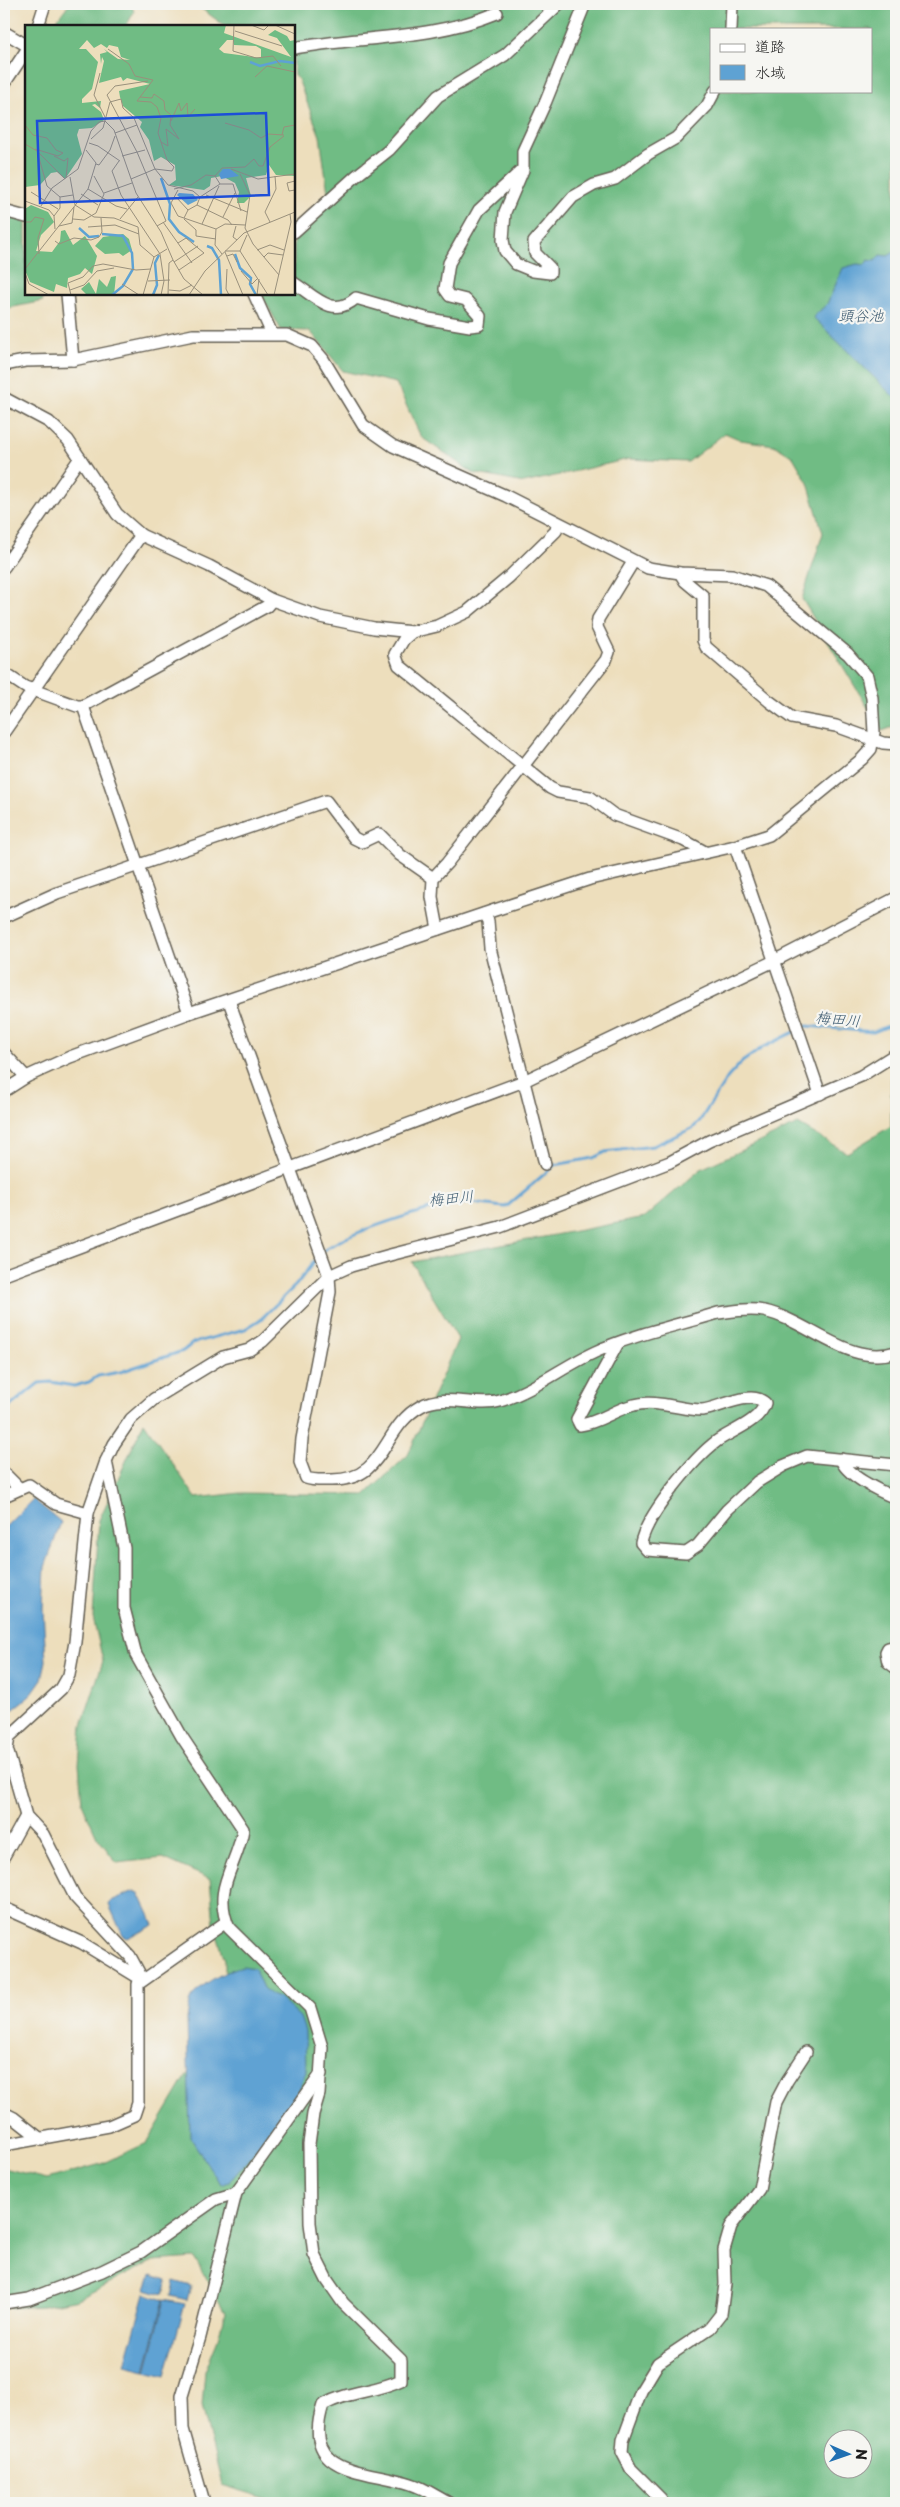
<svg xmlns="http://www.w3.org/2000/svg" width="900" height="2507" viewBox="0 0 900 2507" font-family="'Playpen Sans','Klee One',sans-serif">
  <rect width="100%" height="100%" fill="#f6f6f2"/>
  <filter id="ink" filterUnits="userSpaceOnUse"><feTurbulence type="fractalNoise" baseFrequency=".02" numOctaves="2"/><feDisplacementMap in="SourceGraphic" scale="10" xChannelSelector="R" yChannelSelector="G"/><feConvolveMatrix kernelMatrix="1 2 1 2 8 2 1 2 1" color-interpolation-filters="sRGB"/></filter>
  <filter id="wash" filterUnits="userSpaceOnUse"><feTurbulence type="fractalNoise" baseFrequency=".0096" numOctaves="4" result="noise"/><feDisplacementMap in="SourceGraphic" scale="20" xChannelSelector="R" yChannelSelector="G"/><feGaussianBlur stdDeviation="1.12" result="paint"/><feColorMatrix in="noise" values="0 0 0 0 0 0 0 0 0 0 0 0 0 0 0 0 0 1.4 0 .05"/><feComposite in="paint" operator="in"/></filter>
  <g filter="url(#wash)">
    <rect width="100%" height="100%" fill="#eddebc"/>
    <g fill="#70bc84" stroke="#466c50" fill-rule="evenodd">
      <path d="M69 4H131L134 12 126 26H52Z"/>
      <path d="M195 4H896V726L882 731 802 599 823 533 808 483 793 457 774 445 741 440 725 433 688 462 629 459 524 483 473 473 421 437 396 383 343 371 310 331 281 330 261 294H294V235L329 200 320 136 298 79 294 76V26H225ZM711 29H871V91H711Z"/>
      <path d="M4 215 26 222V294H42L43 301 4 309Z"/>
      <path d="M896 1068V2503H282L222 2485 202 2406 205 2371 217 2342 225 2312 194 2258 153 2261 78 2299 43 2306 4 2308V2168L47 2179 101 2164 147 2143 195 2062 225 1997V1960L214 1926 210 1879 163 1858 117 1863 97 1837 82 1803 79 1764 82 1725 103 1661 93 1617 99 1520 144 1422 196 1498 241 1493 365 1495 408 1455 458 1339 412 1262 644 1218 701 1169 798 1124 847 1153 891 1126V1073ZM832 2440H862V2470H832Z"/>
    </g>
    <g fill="#5ea2d3" stroke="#3d5f78">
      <path d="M896 251V399L813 317 827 304 843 268 857 264 865 265 868 260 875 261 880 255 888 256Z"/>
      <path d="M33 1499 61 1522 45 1567 43 1609 46 1661 42 1679 30 1696 4 1717V1528Z"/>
      <path d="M134 1891 139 1893 154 1925 128 1938 123 1936 109 1905 111 1901Z"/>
      <path d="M243 1966 254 1968 263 1988 271 1995 279 1998 300 2017 305 2031 306 2071 299 2090 249 2159 229 2182 221 2185 190 2137 187 2019C188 2010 190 1999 195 1993 205 1982 229 1969 243 1966Z"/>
      <path d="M151 2275 167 2280 163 2294 146 2289Z"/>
      <path d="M174 2281 191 2286 187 2300 171 2296Z"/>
      <path d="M145 2293 164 2300 145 2370 125 2365Z"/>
      <path d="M165 2300 185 2304 165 2376 146 2371Z"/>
    </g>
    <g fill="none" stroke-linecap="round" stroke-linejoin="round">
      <g stroke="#5ea2d3" stroke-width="3">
        <path d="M323 1251C348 1232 438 1203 468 1203 481 1203 494 1207 506 1207L555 1165 593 1158 605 1152 653 1146 693 1128 699 1122 728 1077 742 1062 762 1048 788 1035 807 1026 873 1032 896 1023"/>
        <path d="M4 1411 39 1383 51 1382 74 1386 89 1382 98 1376 120 1372 183 1351 193 1343 245 1329 261 1319 296 1285 319 1255"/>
      </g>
    </g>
  </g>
  <g filter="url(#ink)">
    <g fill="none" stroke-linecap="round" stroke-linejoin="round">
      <g stroke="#656054" stroke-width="14">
        <g id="minor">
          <path d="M585 4 546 101 523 151V170L505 212 503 240 505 251 516 264 533 271 550 273V268L535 253 534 242 573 197 594 185 615 179 648 154 676 138 707 106 715 91"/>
          <path d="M38 26 45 4"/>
          <path d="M731 29 732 4"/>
          <path d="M4 32 26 45"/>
          <path d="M294 48C361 36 432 40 497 13"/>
          <path d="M4 84 26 51"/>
          <path d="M4 211 26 217"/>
          <path d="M294 232 356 176 389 150 438 96 505 55 559 4"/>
          <path d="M294 283C314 296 333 319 356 298L429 319 470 326 479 325 480 316 466 300 450 296 445 289 449 263 479 210 521 171"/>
          <path d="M67 294 73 360"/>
          <path d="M254 294 272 334"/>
          <path d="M4 365 25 361 73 360 193 335H287L312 346 323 359 363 425 393 446 506 496 648 568 680 573 732 575 766 586 848 654 867 676 872 698 874 732 871 749 862 759 769 835 735 846 590 879 495 910 189 1013 70 1057 26 1077 4 1091"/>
          <path d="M4 398 49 422 68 440 117 514 141 535 209 566 272 600 320 617 374 628 412 632 437 626 467 612 509 577 556 531 557 524"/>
          <path d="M4 567 80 458"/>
          <path d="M680 573 685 581 703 596V640L706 647 769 701 792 718 836 726 883 743 896 744"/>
          <path d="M412 632 404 639 395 654 399 665 550 788 558 792 590 797 614 815 683 840 705 852"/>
          <path d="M4 673 25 687 77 706H83L267 606 272 600"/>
          <path d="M83 706 189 1013"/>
          <path d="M4 732 141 535"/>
          <path d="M735 846 820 1094"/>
          <path d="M484 914 488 921 490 948 545 1164"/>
          <path d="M4 917 57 893 326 801 354 838 362 842 379 834 400 855 433 878"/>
          <path d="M438 929 432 897 433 878 447 863 606 660 609 652 597 627 598 619 633 562"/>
          <path d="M229 1001 329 1276 330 1292 302 1439 300 1462 306 1478C314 1481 323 1480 332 1480 387 1480 381 1428 421 1406 445 1393 476 1408 500 1401 535 1390 562 1367 595 1352 631 1335 679 1325 718 1313 733 1311 749 1308 764 1311 810 1321 848 1367 896 1352"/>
          <path d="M4 1053 26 1077"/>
          <path d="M4 1275 524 1081 774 961 896 898"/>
          <path d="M617 1345 577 1419 580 1425C599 1423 615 1409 634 1405 656 1399 680 1410 702 1410 718 1409 751 1389 765 1403 761 1421 731 1431 717 1441 694 1458 646 1516 641 1543L647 1550 686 1553 698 1545 727 1510 757 1482 783 1466 807 1456 896 1465"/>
          <path d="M841 1459C845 1475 881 1492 896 1498"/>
          <path d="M106 1461 124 1548V1608L136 1655 182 1737 243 1829C238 1865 211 1888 229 1928L310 2008 322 2047 319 2094 313 2114 309 2144 310 2223 314 2254 327 2280 343 2303 401 2360V2380C376 2392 348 2391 323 2405 300 2476 365 2469 411 2484 424 2488 437 2497 449 2503"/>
          <path d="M4 1473 19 1488"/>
          <path d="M4 1496 29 1485 56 1504 88 1513"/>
          <path d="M896 1646 888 1648 886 1652 888 1662 896 1668"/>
          <path d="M4 1856 26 1816"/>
          <path d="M4 1908 82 1943 141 1979"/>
          <path d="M143 1980 130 1956 75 1897 43 1834 26 1816 7 1749 9 1737 61 1689 69 1675 75 1642 88 1513 106 1461 114 1444 131 1419 154 1399 223 1357 249 1350 263 1341 329 1276 351 1266 390 1255 500 1227 670 1162 709 1141 861 1076 896 1054"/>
          <path d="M4 2113 14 2118 42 2140"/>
          <path d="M4 2145 109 2126 134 2115 138 2103V1984L226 1922"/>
          <path d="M4 2303 29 2299 102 2271 141 2252 216 2199 236 2193"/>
          <path d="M204 2503 183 2429 182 2396 200 2337 236 2193 321 2074"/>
          <path d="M662 2503 661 2499 631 2469 622 2452 623 2440 641 2391 658 2363 710 2328 721 2314 725 2284 724 2250 731 2226 759 2189 776 2102 787 2081 806 2052"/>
        </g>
      </g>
      <use href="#minor" stroke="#fff" stroke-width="11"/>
    </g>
  </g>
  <g text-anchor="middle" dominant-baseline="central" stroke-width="4.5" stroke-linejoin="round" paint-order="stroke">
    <g font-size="15" font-style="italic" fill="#3a586e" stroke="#f6f6f2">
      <text x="861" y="314">頭谷池</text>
      <text transform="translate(838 1018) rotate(5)">梅田川</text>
      <text transform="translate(451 1197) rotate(-6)">梅田川</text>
    </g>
  </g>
  <g transform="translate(25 25)">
    <rect width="270" height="270" fill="#eddebc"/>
    <path d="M0 0H201L199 8 266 32 252 13 243 10 250 5 262 11 265 16 270 15V151L251 150 244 140 241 150 221 153 226 171 219 178H212L214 167 210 158 197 151 186 153 185 161 179 165 144 160 151 155 150 140 136 132 129 136 124 115 115 102 117 97 98 81 95 72 94 66 125 59 102 53 98 56 96 52 74 58 79 36 77 32 76 39 75 29 82 27 79 24 93 34 105 35 96 32 93 22 84 20 82 23 76 19 69 23 62 15 54 24H61L73 37 67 64 57 74V78L76 76 75 83 70 79 67 80 76 87 79 95 67 103 54 104 52 110 57 129 40 154 32 147 26 148 15 160 0 162ZM202 15H208L209 20 231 21 236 24V33L199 28 194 24ZM6 180 23 187 29 197 16 210 11 226 27 227 35 216 36 206 40 205 48 220 60 211 72 231 67 249 60 243 55 249 43 253 42 263 31 259 29 267 5 257 0 245V184ZM98 209 104 214 107 225 98 231 94 228 80 229 70 221 78 212ZM91 251 89 270H62L56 264 64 257 71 269 74 254 82 262 86 252Z" fill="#70bc84" fill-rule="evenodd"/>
    <path d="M198 144H205L214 151 196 154 194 149ZM154 168 168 169 173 175 163 180 152 170Z" fill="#5ea2d3"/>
    <path fill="none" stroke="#5ea2d3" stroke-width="2.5" d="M225 37 235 41 255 36 270 38M136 153 145 179 144 194 154 207 169 217M54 203 64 212 74 211M77 209 98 211 107 228 108 244 98 261 87 270M182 221 187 223 194 235 196 270M210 229 215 243 226 253 225 259 231 270M128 270 132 260 130 238 134 230"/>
    <path fill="none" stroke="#99907c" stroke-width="1" d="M209 0 208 26 231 33 248 31 256 41M226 0 239 5 244 0M250 0 270 9M210 6 257 21M83 24 104 39 110 51 128 55 112 76 126 77 132 82 136 93 133 108 142 135 149 142 147 146 130 144 106 154M75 48 69 70 80 92M230 52 242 41 270 47M123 56 90 61 82 70 112 127 141 196 132 201M115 72 127 73 129 69 139 76 140 85 146 90 145 100 154 114 141 104 143 121 136 117M85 77 96 74 98 83 109 93 130 144 143 160 168 166 175 172M80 96 89 105 111 168 136 207 148 235 159 254 178 270M146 96 154 78 156 86 162 78 163 92 170 84M200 98 224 105 236 113 243 109 259 110M0 100 8 110 22 113 31 125 38 128 33 131 10 124M90 108 112 100M257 110 259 102 270 100M66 114 78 103 85 77M64 118 73 121 95 136M0 119 12 126 40 154M29 131 39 136 43 133 41 153M97 131 120 125M14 133 22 161 35 172 48 170M94 136 87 146 96 170 135 229 139 256 136 270M71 139 74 140 85 125 90 111M206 144 233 154 270 149M215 149 225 170 220 203 228 219 254 250M190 151 197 143 220 142 229 134 234 141H238L245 122 259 111M45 152 50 180 69 192 89 193 113 202 115 220 129 232M270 156 262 158 264 166 270 165M63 164 91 181 102 184M149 164 166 160 181 150 190 151 195 159M153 165 146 178 153 191 191 204M6 167 33 184M79 168 107 158M56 169 73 180M181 170 222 187M151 172 163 185M175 172 195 159H208L216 186M0 176 24 185 29 191 30 204M172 180 203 195 207 200M16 181 27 163 53 144 66 106 74 97 80 96M29 191 35 183V172M198 192 210 168M159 193 163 185 172 180 175 172M48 194 59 195 71 188 79 169 69 151M95 194 113 172M159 194 171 205V211L191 214M0 197H6L10 192 19 194 13 213 14 229M138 197 167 238M245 197 240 187 251 164 250 151M177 199 194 161M34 201 47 198 49 182M211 201 208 212 212 215M63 202 90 200 114 209M191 204 200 199 220 200M191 204 190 220 197 229M30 216 34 219 49 213 66 215 74 212 77 207 76 193M153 218 161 213 179 228 154 245M232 225 245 220 259 225M200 226H215L222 210M215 226 243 270M200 227 218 270M202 231 208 229 212 237M239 232 243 228 258 230M149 237 173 221M0 244 63 164 71 138 61 125M202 244 201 264 204 270M216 246 227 259 233 253M0 248 4 259 24 270M123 256 145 255M97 259 114 270M45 265 59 260 72 246 89 243M144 265 155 266 167 260M46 270 43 258 58 252 68 241 78 239 111 245 126 244M118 270 129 232 142 224M143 270 144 238 148 235M164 270 180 246 219 208 270 187M232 270 234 254M249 270 266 197 265 189"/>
    <path fill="#1d4ed8" fill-opacity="0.15" stroke="#1d4ed8" stroke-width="2.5" d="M241 88 244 170 15 178 12 96Z"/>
    <rect width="270" height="270" fill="none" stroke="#1c1c1c" stroke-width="2.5"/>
  </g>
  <rect width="900" height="2507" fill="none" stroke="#f6f6f2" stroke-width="20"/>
  <rect x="710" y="28" width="162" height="65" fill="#f6f6f2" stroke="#9f9f9c"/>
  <rect x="720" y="44" width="25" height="8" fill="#ffffff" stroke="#9f9f9c"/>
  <text x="755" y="52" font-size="15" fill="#1c1c1c">道路</text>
  <rect x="720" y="65" width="25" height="15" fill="#5ea2d3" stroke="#9f9f9c"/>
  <text x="755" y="78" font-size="15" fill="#1c1c1c">水域</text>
  <g transform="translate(848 2454) rotate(92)"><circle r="24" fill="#f6f6f2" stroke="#9f9f9c"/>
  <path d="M0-4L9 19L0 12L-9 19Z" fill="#1f6fb2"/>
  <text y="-8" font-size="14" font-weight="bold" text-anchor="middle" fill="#1c1c1c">N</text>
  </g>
</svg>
